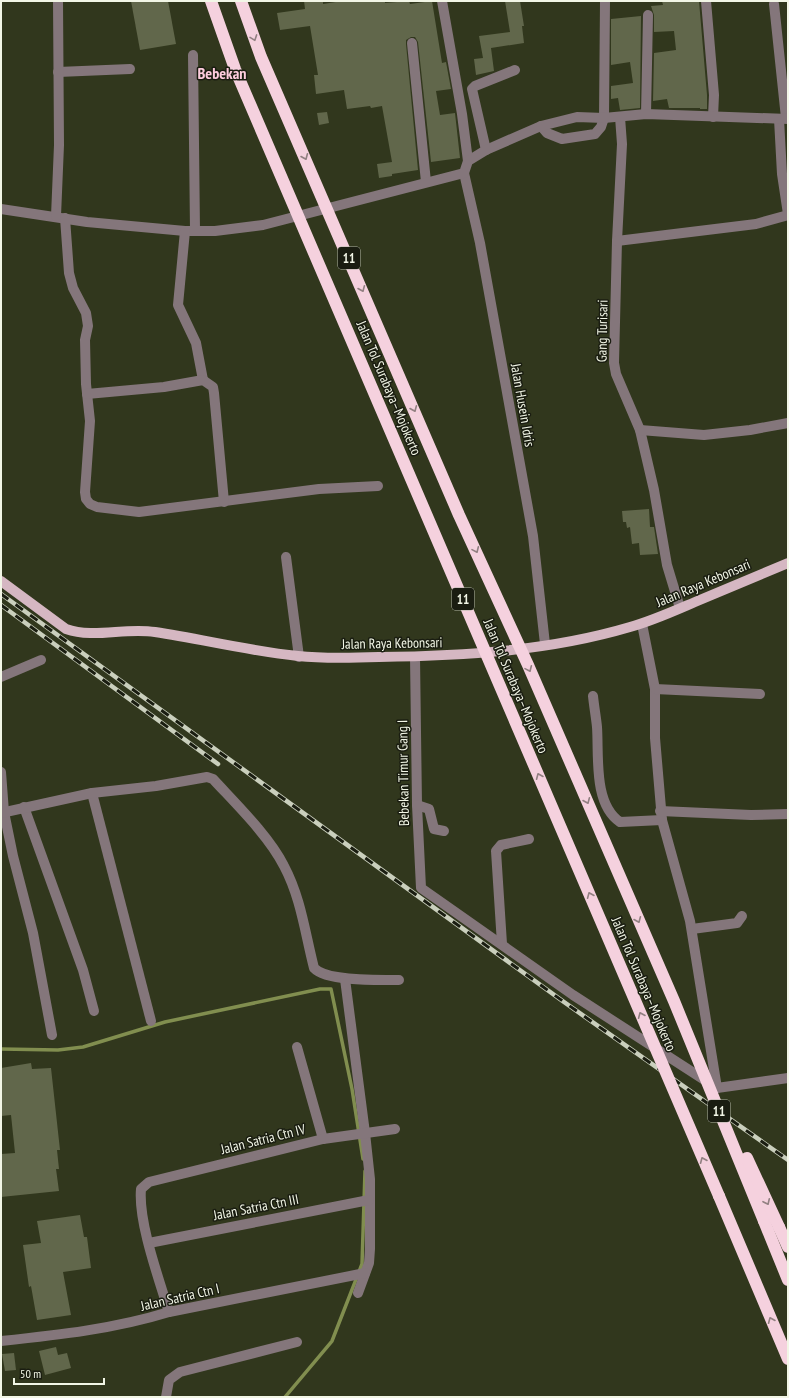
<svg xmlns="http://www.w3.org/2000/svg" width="789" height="1398" viewBox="0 0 789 1398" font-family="'PT Sans Narrow',sans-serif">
  <rect width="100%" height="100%" fill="#31371d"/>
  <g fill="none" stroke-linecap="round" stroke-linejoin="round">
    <g stroke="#818e4f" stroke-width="3.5">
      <path d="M1 1049 58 1050 83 1047 165 1022 320 989H331L352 1089 363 1159"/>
      <path d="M285 1397 332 1341 362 1264 365 1171"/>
    </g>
  </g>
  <g fill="#61674b">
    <path d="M131 1H168L176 44 140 50Z"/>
    <path d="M304 1H323V4L342 1H385V3L409 1 410 4 432 1 442 63 446 62 451 89 436 91 440 115 455 113 460 158 431 162 418 42 415 37H411L406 40V44L418 170 392 174V176L379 178 377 164 392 162 382 106 371 108 370 106 347 109 344 90 316 94 314 75H318L310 26 280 30 277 13 305 9Z"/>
    <path d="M505 1H520L524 26H522L524 43 491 48 494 71 476 75 474 59 483 58 479 36 510 32Z"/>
    <path d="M662 1H699L707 95V109H700V108H669L667 99 653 101 654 53 676 50 674 31 654 32V15L651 6 663 5Z"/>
    <path d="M641 16 640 108 620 110 618 98 611 99V86L633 83 630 62 611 65V19Z"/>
    <path d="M327 112 329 123 319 125 317 113Z"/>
    <path d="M649 509 650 527H654L658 554 640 555 639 543 632 544 630 527 627 528 626 522H623L622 511Z"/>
    <path d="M31 1063 32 1069 51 1068 60 1150H57L59 1169H56L59 1191 1 1197V1154L15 1153 11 1115 1 1116V1068Z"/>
    <path d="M80 1215 84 1237H87L91 1268 63 1272 71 1315 37 1320 31 1286 29 1287 23 1245 41 1243 37 1221Z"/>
    <path d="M56 1347 58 1355 67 1353 71 1368 45 1375 39 1351Z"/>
    <path d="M14 1353 16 1370 5 1371 2 1354Z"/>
  </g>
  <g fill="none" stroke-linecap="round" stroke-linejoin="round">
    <g stroke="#84767b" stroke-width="10">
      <path d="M442 1 462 114 468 161"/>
      <path d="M706 1 714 95 713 117"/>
      <path d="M774 4 786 118"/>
      <path d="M412 43 426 182"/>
      <path d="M193 55 195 231"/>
      <path d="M58 72 130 69"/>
      <path d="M646 114 648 15"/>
      <path d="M620 117 622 144 617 241 614 363 616 374 640 430 654 490 667 565 680 608"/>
      <path d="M779 119 782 174 788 214"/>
      <path d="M541 126 547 133 562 139 595 134 601 127 604 118 605 1"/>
      <path d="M486 150 472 89 475 86 515 70"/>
      <path d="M464 173 480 243 533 536 545 644"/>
      <path d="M1 209 87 222 185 231H215L263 225 464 173 468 161 486 150 541 126 577 117 604 118 646 114 788 119"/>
      <path d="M56 216 59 145 58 1"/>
      <path d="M65 218 69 273 73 288 86 313 88 326 85 340 86 384 90 421 85 492 86 499 90 504 97 507 139 512 319 489 378 486"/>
      <path d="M185 231 178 305 196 343 203 380"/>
      <path d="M617 241 756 224 788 215"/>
      <path d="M87 394 164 387 203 380 213 387 214 393 224 502"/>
      <path d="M640 430 704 435 750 430 788 423"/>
      <path d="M286 557 299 657"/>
      <path d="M642 624 655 689V738L662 820 690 921 717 1088"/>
      <path d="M415 657 417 805 421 888 573 995 717 1088 788 1078"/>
      <path d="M1 677 41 660"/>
      <path d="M655 689 760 694"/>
      <path d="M593 696C594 706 596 717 597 727 599 755 593 804 620 822L662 820"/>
      <path d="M1 772 4 812 13 856 33 933 52 1035"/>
      <path d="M92 793 151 1021"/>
      <path d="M417 805 429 809 434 829 444 831"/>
      <path d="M24 807 83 970 94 1011"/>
      <path d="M660 811 751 815 788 814"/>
      <path d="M1 813 92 793 156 786 207 777 213 779C236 804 269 836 284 866 301 898 305 933 314 968 327 982 380 980 399 980"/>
      <path d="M692 929 737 923 742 916"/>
      <path d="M502 944 496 851 501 845 529 839"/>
      <path d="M345 979 365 1133 370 1179V1249L369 1263 358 1293"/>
      <path d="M297 1047 323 1139"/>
      <path d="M149 1243 369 1200"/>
      <path d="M169 1312C159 1279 138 1222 141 1189L149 1182 323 1139 395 1129"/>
      <path d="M1 1341C58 1335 114 1329 169 1312L365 1273"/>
      <path d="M166 1397 169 1380 180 1372 297 1342"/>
    </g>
    <path stroke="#d5b7c2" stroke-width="10" d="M1 581 66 629C94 639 125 627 155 632 202 639 249 651 298 656 325 659 352 658 379 657 463 656 549 651 630 627 652 621 674 611 695 602 726 589 757 576 788 563"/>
    <g stroke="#f5d1de" stroke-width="12">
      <path d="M719 1196 788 1359"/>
      <path d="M764 1221 788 1280"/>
      <path d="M779 1227 788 1247"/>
    </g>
    <g stroke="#cacfbd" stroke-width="4.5">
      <g id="rail">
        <path d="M1 594 564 1002 788 1160"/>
        <path d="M1 605 218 764"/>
      </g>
    </g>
    <use href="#rail" stroke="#1a1d11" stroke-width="3" stroke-dasharray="9" stroke-linecap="butt"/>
    <g stroke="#f5d1de" stroke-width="12">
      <path d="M211 1 235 69 719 1196"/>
      <path d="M241 1 261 57 459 515 528 665 674 1001 764 1221"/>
      <path d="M747 1158 779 1227"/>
    </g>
  </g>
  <defs><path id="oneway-chevron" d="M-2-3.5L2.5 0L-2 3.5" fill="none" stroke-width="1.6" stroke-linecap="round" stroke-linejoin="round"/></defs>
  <g stroke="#928082">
    <use href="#oneway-chevron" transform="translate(254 38) rotate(70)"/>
    <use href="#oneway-chevron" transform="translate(305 157) rotate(67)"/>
    <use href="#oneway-chevron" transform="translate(362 289) rotate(67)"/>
    <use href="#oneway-chevron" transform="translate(414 409) rotate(67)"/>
    <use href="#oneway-chevron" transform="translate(476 550) rotate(66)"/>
    <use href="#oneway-chevron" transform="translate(529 669) rotate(66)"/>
    <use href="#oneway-chevron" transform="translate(539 776) rotate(-113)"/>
    <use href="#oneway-chevron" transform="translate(587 801) rotate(67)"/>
    <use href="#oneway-chevron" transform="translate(590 895) rotate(-113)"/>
    <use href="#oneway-chevron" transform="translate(638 920) rotate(67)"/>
    <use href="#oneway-chevron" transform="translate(641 1015) rotate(-113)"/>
    <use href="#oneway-chevron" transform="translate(703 1160) rotate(-113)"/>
    <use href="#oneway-chevron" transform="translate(767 1202) rotate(65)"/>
    <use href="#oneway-chevron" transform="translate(771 1320) rotate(-113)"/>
  </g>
  <g text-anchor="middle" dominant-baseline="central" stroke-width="3" stroke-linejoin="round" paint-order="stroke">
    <g fill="#1a1d11" stroke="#b1b5a6" stroke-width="1">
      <rect x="338" y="247" width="22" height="22" rx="3"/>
      <rect x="452" y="588" width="22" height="22" rx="3"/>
      <rect x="708" y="1100" width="22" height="22" rx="3"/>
    </g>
    <g font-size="13" font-weight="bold" fill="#f2f6e6">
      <text x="349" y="258">11</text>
      <text x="463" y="599">11</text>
      <text x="719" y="1111">11</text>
    </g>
    <g font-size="14" fill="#f2f6e6" stroke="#1a1d11">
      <text transform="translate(602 331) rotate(-89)">Gang Turisari</text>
      <text transform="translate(389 388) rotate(67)">Jalan Tol Surabaya–Mojokerto</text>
      <text transform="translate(523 405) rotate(80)">Jalan Husein Idris</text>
      <text transform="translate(703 583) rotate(-23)">Jalan Raya Kebonsari</text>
      <text transform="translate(392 643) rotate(-1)">Jalan Raya Kebonsari</text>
      <text transform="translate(516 686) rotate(67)">Jalan Tol Surabaya–Mojokerto</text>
      <text transform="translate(403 773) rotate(-91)">Bebekan Timur Gang I</text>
      <text transform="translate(644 984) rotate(67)">Jalan Tol Surabaya–Mojokerto</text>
      <text transform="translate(263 1139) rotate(-14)">Jalan Satria Ctn IV</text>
      <text transform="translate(256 1207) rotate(-11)">Jalan Satria Ctn III</text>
      <text transform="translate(180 1297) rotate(-13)">Jalan Satria Ctn I</text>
    </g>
    <g font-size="16" font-weight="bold" fill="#fecdde" stroke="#1a1d11">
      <text x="222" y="73">Bebekan</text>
    </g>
  </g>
  <rect width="789" height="1398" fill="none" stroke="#f2f6e6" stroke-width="4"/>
  <path d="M14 1378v6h90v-6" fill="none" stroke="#f2f6e6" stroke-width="2"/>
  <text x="20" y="1378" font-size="12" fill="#f2f6e6" stroke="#1a1d11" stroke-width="3" paint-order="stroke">50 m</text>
</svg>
